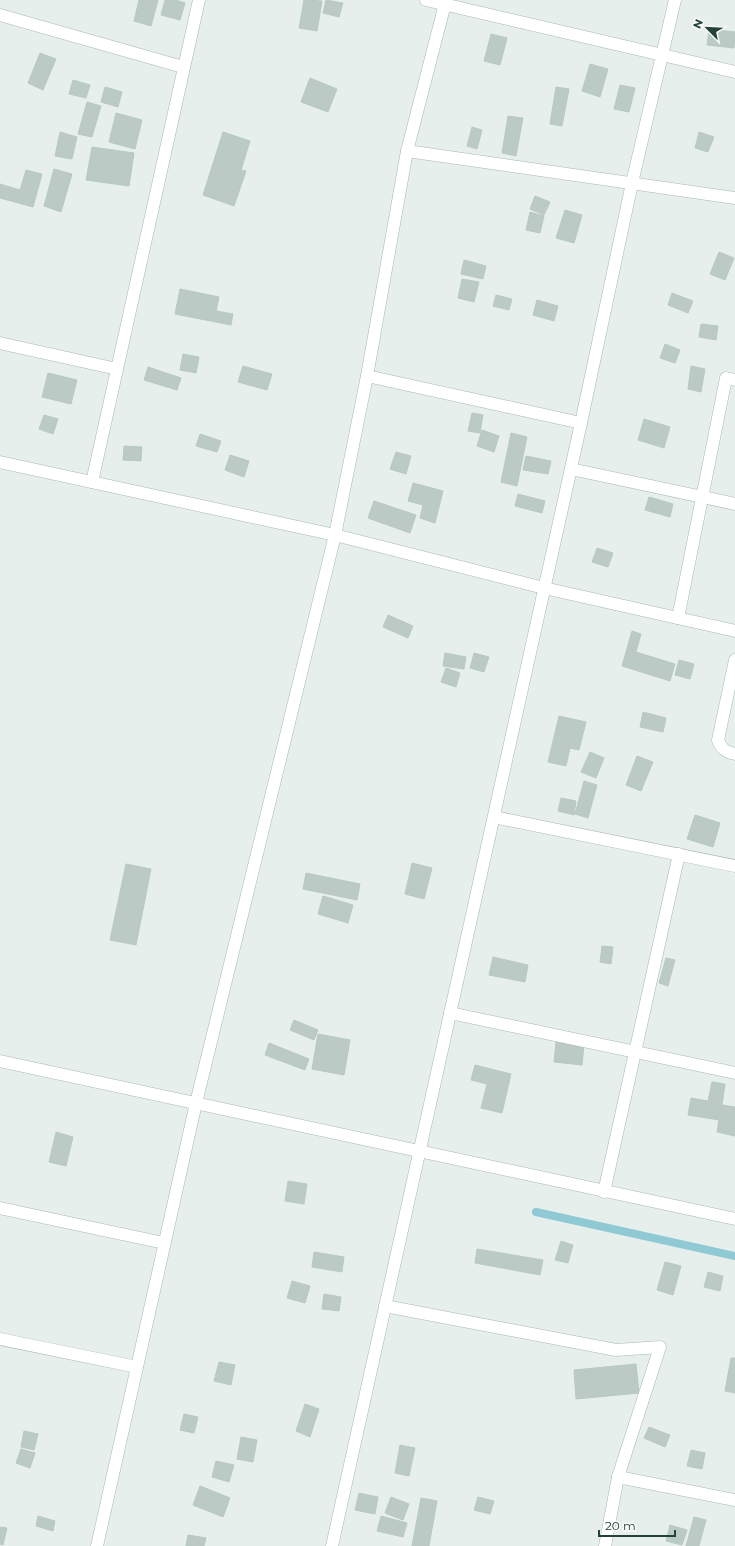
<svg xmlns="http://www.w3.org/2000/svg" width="735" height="1546" viewBox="0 0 735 1546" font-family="Montserrat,sans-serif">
  <rect width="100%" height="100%" fill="#e6efeb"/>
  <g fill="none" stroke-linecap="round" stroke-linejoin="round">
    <path stroke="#8ec9d4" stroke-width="8" d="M536 1212 735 1256"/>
  </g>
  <g fill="#bbcac4" stroke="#b8c9c2">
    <path d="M139 0H158L151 26 134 21Z"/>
    <path d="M165 0H176L185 3 180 20 161 15Z"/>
    <path d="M304 0 322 1 317 31 299 28Z"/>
    <path d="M326 0 343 3 339 17 323 13Z"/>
    <path d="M709 29 735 32 734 48 707 45Z"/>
    <path d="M491 34 507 38 500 65 484 61Z"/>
    <path d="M40 53 56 59 43 90 28 83Z"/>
    <path d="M590 64 608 69 600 97 582 91Z"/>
    <path d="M310 78 337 89 328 112 301 102Z"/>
    <path d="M73 80 90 85 86 98 69 94Z"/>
    <path d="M620 85 635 88 629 112 614 109Z"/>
    <path d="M105 87 122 92 118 107 101 102Z"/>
    <path d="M556 87 569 89 562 126 550 124Z"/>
    <path d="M87 102 101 106 92 137 78 134Z"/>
    <path d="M116 113 142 120 135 149 109 142Z"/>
    <path d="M508 116 523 118 516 156 502 153Z"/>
    <path d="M472 127 482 130 477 149 467 146Z"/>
    <path d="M60 132 77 137 72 159 55 156Z"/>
    <path d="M223 132 250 141 241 170 246 171 234 206 203 195Z"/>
    <path d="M699 132 714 137 708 152 695 148Z"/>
    <path d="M92 147 134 153 129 186 86 180Z"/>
    <path d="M54 169 72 174 61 212 44 206Z"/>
    <path d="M26 170 42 174 33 207 0 198V184L20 190Z"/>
    <path d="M535 196 550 202 544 215 530 209Z"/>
    <path d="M565 210 582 215 574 243 556 238Z"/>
    <path d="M530 212 544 216 540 233 526 230Z"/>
    <path d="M719 252 734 258 725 280 710 274Z"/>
    <path d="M464 260 486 266 483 279 461 274Z"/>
    <path d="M462 279 479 282 474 302 458 298Z"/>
    <path d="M180 289 219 297 216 311 233 314 231 325 175 314Z"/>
    <path d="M672 293 693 301 688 313 668 305Z"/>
    <path d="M496 295 512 299 509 310 493 306Z"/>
    <path d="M537 300 558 306 554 321 533 315Z"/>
    <path d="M701 324 718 326 716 340 699 337Z"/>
    <path d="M665 344 680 350 675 363 660 358Z"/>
    <path d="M183 354 199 357 196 373 180 370Z"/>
    <path d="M243 366 272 374 267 390 238 382Z"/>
    <path d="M691 366 705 369 701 392 688 389Z"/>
    <path d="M148 367 181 378 177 390 144 380Z"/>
    <path d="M48 373 77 380 71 404 42 397Z"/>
    <path d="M472 413 483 415 480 433 468 431Z"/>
    <path d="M44 415 58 419 53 434 39 429Z"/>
    <path d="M644 419 670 427 664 448 638 440Z"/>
    <path d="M482 430 499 436 494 452 477 446Z"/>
    <path d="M511 433 527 437 517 486 501 482Z"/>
    <path d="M200 434 221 441 217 452 196 446Z"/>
    <path d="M124 446 142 447 141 461 123 460Z"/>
    <path d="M396 452 411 456 406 474 390 469Z"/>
    <path d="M230 455 249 461 244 477 225 470Z"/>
    <path d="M526 456 551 461 548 474 523 470Z"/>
    <path d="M413 483 443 491 435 523 420 518 423 505 408 501Z"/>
    <path d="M518 494 545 501 542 513 515 506Z"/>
    <path d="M649 497 673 504 670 517 645 510Z"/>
    <path d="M374 501 416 515 410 533 368 518Z"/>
    <path d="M597 548 613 553 608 567 592 562Z"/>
    <path d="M388 615 413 626 408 638 383 627Z"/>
    <path d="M632 631 641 634 636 652 675 664 670 681 622 666Z"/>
    <path d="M445 653 466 657 464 669 443 666Z"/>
    <path d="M474 653 489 657 484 672 470 668Z"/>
    <path d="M679 660 694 664 690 679 675 675Z"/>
    <path d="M446 668 460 673 456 687 441 682Z"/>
    <path d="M643 712 666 718 663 732 640 727Z"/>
    <path d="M559 716 586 722 579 750 570 748 566 766 548 762Z"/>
    <path d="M590 752 604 758 596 778 581 772Z"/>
    <path d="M637 756 653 762 641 791 626 785Z"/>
    <path d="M584 781 597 785 588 818 575 814Z"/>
    <path d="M561 798 576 801 574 815 558 811Z"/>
    <path d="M695 815 720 823 713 847 687 839Z"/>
    <path d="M412 863 432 868 424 899 405 894Z"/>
    <path d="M126 864 151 869 136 945 110 940Z"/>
    <path d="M306 873 360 884 357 900 303 889Z"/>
    <path d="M323 896 353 905 348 923 318 914Z"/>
    <path d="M602 946 613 947 611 964 600 962Z"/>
    <path d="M493 957 528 965 525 982 489 975Z"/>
    <path d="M666 958 675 960 668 986 659 983Z"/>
    <path d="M294 1020 318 1030 314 1040 290 1030Z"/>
    <path d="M318 1034 350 1040 344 1075 312 1069Z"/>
    <path d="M556 1042 584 1045 582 1065 554 1062Z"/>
    <path d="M269 1043 309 1059 305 1070 265 1055Z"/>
    <path d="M475 1065 511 1074 502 1113 481 1108 487 1084 471 1080Z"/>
    <path d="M712 1082 725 1084 722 1105 735 1107V1136L717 1132 719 1120 688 1115 691 1098 708 1101Z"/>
    <path d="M56 1132 73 1137 66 1166 49 1162Z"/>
    <path d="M288 1181 307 1184 304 1204 285 1201Z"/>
    <path d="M561 1241 573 1245 568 1263 555 1260Z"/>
    <path d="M477 1249 543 1260 540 1275 475 1263Z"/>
    <path d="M314 1252 344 1257 342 1272 312 1267Z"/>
    <path d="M665 1262 681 1266 673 1295 657 1290Z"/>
    <path d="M708 1272 723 1276 720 1291 704 1287Z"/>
    <path d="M292 1281 310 1286 305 1303 287 1298Z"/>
    <path d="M324 1294 341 1297 339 1311 322 1309Z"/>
    <path d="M731 1358H735V1393L725 1391Z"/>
    <path d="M219 1362 235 1365 231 1385 214 1381Z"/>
    <path d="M636 1364 639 1393 576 1399 574 1370Z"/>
    <path d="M305 1404 319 1409 310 1437 296 1431Z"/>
    <path d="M184 1414 198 1417 194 1433 180 1430Z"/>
    <path d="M649 1427 670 1435 665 1447 644 1438Z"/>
    <path d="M24 1431 38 1434 34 1450 21 1447Z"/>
    <path d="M241 1437 257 1440 253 1462 237 1459Z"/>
    <path d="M400 1445 415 1448 409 1476 395 1473Z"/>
    <path d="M21 1449 35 1453 30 1468 16 1463Z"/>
    <path d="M691 1450 705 1453 702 1469 687 1466Z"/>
    <path d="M216 1461 234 1465 229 1482 212 1477Z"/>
    <path d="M200 1486 230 1498 223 1517 193 1505Z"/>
    <path d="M359 1493 378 1497 375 1514 355 1510Z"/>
    <path d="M391 1497 409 1504 403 1520 385 1513Z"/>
    <path d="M478 1497 494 1501 490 1514 474 1510Z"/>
    <path d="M421 1498 437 1501 429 1546H412Z"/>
    <path d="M38 1516 55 1521 53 1531 36 1526Z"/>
    <path d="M381 1516 407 1523 403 1537 377 1531Z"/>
    <path d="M694 1517 706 1520 699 1546H686Z"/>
    <path d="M670 1525 687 1530 682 1545 666 1541Z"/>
    <path d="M0 1527 7 1528 3 1545 0 1544Z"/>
    <path d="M188 1535 206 1538 204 1546H186Z"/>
  </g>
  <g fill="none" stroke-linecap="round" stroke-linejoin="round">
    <g stroke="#a8b8b2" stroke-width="13">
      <g id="minor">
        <path d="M426 0 735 72"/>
        <path d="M0 15 183 67"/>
        <path d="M407 151 735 198"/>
        <path d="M0 343 117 369"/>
        <path d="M367 376 581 423"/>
        <path d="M0 462 335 535 544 588 735 631"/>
        <path d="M571 469 735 504"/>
        <path d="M92 482 199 0"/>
        <path d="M678 618 726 378 735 380"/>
        <path d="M735 660 718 740C721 749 726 752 735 754"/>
        <path d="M494 817 735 866"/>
        <path d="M450 1013 735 1073"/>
        <path d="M0 1061 735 1219"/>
        <path d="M604 1192 679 854"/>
        <path d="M0 1208 164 1243"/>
        <path d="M385 1306 616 1350 660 1347 618 1477 605 1546"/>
        <path d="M0 1339 137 1367"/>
        <path d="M618 1477 735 1500"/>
        <path d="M97 1546 196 1103 335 535 367 376 407 151 446 0"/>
        <path d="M332 1546 581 423 632 183 675 0"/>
      </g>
    </g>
    <use href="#minor" stroke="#fff" stroke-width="12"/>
  </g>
  <g transform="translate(707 28) rotate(294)" stroke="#f7fbf9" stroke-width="3" paint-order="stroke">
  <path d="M0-3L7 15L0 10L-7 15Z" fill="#24423a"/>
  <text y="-6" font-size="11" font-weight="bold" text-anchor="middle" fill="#24423a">N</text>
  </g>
  <path d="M599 1530v6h76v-6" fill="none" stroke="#24423a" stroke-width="2"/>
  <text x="605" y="1530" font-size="12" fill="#24423a" stroke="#f7fbf9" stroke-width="3" paint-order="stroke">20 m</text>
</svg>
